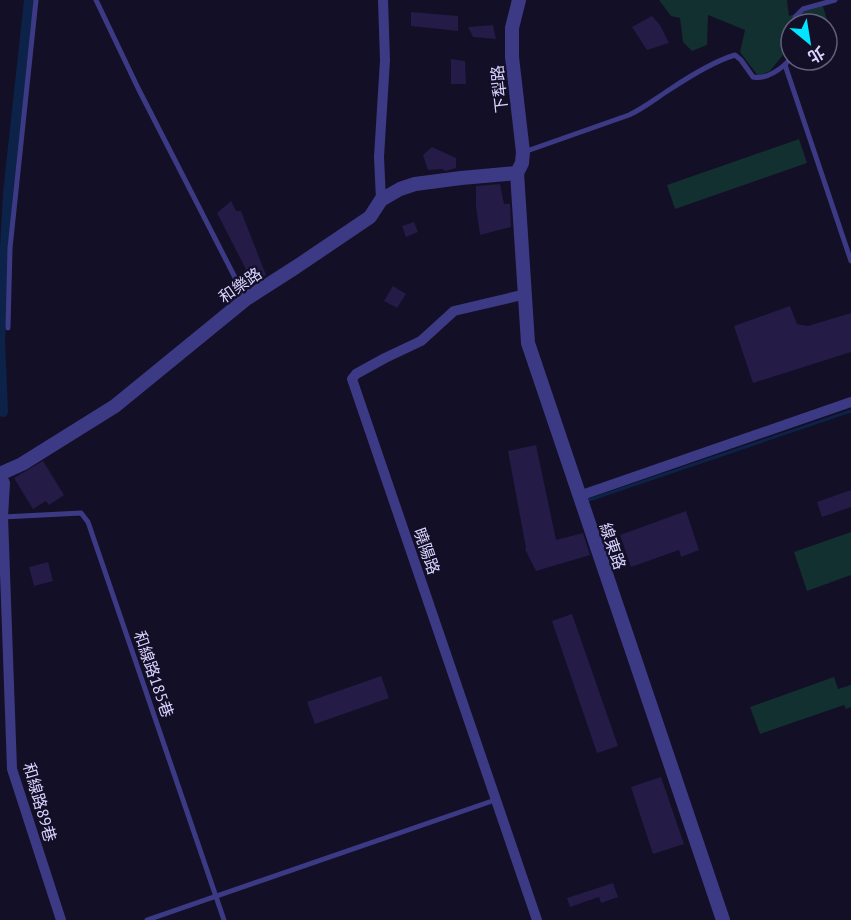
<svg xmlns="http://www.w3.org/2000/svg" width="851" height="920" viewBox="0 0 851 920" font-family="'PT Sans','Noto Sans TC',sans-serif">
  <rect width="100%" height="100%" fill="#130f26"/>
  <g fill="#12302f">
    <path d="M659 0H787L789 16 823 6 829 27 827 28V24H791V51L783 55 770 71 758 76 740 52 745 30 708 15 707 45 692 51 683 42 680 18 671 16Z"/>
    <path d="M799 139 807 163 675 209 667 185Z"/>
    <path d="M851 532V575L807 591 794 552Z"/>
    <path d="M834 677 838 689 851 685V707L846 709 844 705 760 734 750 707Z"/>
  </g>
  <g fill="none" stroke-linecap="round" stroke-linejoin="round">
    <path stroke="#0c2248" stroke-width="3" d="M589 500 851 411"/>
    <g stroke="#0c2248" stroke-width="10">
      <path d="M0 341 8 193 29 0"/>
      <path d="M0 341 3 412"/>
    </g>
  </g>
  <g fill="#241b47">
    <path d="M411 12 458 16V31L411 26Z"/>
    <path d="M652 16 660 25 669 43 647 50 632 27Z"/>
    <path d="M493 25 496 39 473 37 468 27Z"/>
    <path d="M451 59 465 61 466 84H451Z"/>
    <path d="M432 147 456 158V168L446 171 442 169 428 170 423 155Z"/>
    <path d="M500 184 504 204H510L511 227 480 235 476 206V186Z"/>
    <path d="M231 201 236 211H241L266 275 253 283 217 213Z"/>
    <path d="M414 222 418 232 406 237 402 226Z"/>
    <path d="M393 286 406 294 397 308 384 301Z"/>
    <path d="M790 306 797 324 808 326 851 313V352L753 383 734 326Z"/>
    <path d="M536 445 556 540 583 533 590 555 536 571 525 549 526 548 508 451Z"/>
    <path d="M43 461 64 495 49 505 46 501 33 509 14 478Z"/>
    <path d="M851 490V507L822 517 817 502Z"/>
    <path d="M686 511 699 550 681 557 679 550 631 567 620 535Z"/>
    <path d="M48 562 53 581 34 586 29 567Z"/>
    <path d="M572 614 618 746 597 753 552 621Z"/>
    <path d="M381 676 389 698 315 724 307 702Z"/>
    <path d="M661 777 684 844 653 854 631 787Z"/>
    <path d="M613 883 618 897 601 903 599 897 570 907 567 898Z"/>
  </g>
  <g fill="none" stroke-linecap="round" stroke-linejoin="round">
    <g stroke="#3d3a85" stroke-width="5">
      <path d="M96 0 138 88 246 299"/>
      <path d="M795 24V17L803 9 835 0"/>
      <path d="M785 65 851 261"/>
      <path d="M524 152 629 115C644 108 655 99 669 90 687 78 715 61 735 55L741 60 753 77C767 80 783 68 791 58"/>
      <path d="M8 328 10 248 36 0"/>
      <path d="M3 517 81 513 88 522 224 920"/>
      <path d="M147 920 495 800"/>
    </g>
    <g stroke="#3d3a85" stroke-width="10">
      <path d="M381 200 379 157 385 60 383 0"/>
      <path d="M526 294 454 311 421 341 385 358 356 374 352 379 537 920"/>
      <path d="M1 474 5 483 3 517 12 769 61 920"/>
      <path d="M579 496 851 402"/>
    </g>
    <g stroke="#3d3a85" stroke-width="14">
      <path d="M517 173 528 343 723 920"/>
      <path d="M517 173 522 163 523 152 512 57V28L519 0"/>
      <path d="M0 474 22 464 115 406 246 299 296 267 370 217 381 200 400 189 415 184 461 178 517 173"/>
    </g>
  </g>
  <g text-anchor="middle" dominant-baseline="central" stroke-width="4.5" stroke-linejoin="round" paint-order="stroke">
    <g font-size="16" fill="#d9d4ff" stroke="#130f26">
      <text transform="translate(499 89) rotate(-96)">下犁路</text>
      <text transform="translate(240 285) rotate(-35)">和樂路</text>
      <text transform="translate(613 546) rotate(71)">線東路</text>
      <text transform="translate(427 551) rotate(71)">曉陽路</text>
      <text transform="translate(154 674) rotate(71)">和線路185巷</text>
      <text transform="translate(40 802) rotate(74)">和線路89巷</text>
    </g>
  </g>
  <g transform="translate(809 42) rotate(150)"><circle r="28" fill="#130f26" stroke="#625e7d" stroke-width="1.5"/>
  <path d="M0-4.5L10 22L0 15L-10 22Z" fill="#00e5ff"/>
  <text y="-9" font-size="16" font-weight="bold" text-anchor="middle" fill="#d9d4ff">北</text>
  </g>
</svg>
